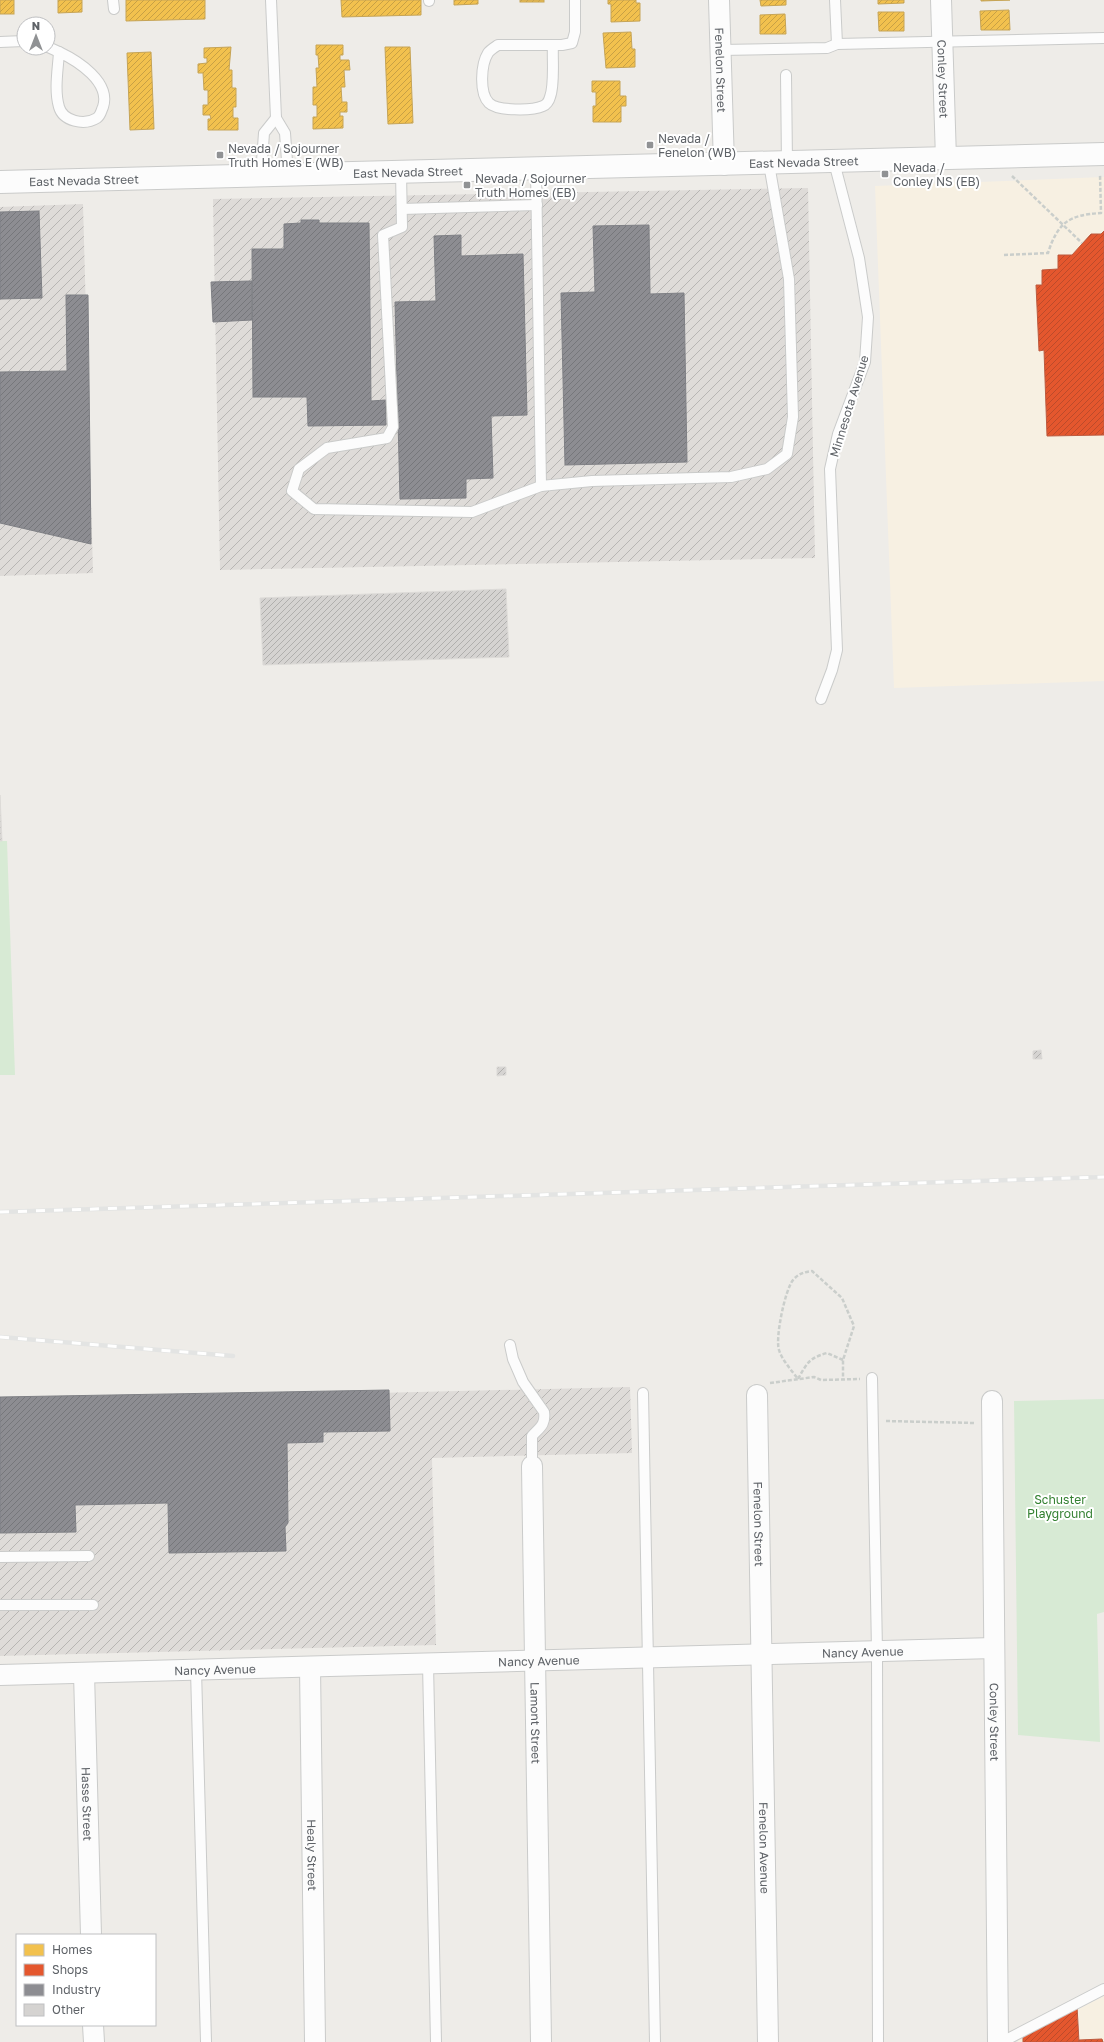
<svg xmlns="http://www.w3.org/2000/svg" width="1104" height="2042" viewBox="0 0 1104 2042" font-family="'Golos Text',sans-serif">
  <defs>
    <pattern id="industrial-furrows" width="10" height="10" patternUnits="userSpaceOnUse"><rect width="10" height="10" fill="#dedbd8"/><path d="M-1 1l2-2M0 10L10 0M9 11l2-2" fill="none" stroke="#b7b5b3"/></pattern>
    <pattern id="homes-hatch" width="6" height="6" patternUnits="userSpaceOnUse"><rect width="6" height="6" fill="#f2c14e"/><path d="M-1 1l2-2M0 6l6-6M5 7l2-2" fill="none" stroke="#c7a045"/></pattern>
    <pattern id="shops-hatch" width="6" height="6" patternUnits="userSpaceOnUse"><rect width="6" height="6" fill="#e4572e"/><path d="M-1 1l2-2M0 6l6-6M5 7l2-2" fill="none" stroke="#bc4b2b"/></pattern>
    <pattern id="industry-hatch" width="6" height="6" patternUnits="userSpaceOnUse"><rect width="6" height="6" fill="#8d8d92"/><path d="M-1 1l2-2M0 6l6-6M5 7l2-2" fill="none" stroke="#76777b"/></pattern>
    <pattern id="building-hatch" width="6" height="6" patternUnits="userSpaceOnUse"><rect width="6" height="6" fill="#d5d3d1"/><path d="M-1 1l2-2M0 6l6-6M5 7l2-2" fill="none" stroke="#b0afad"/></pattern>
  </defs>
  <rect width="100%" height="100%" fill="#eeece8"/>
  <g fill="#f7f0e2">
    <path d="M1104 177V681L894 688 875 186Z"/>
    <path d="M1104 1996V2042H1018V2040Z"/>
  </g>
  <g fill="url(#industrial-furrows)">
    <path d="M808 188 815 558 220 570 213 199Z"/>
    <path d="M83 204 93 573 0 576V207Z"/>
    <path d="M630 1387 632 1453 432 1458 436 1645 0 1656V1402Z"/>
  </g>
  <g fill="#d7ead4">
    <path d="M0 841H7L15 1075H0Z"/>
    <path d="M1104 1399V1612L1097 1614 1100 1742 1018 1735 1014 1401Z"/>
  </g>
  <g fill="url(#homes-hatch)" stroke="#c6a456">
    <rect x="0" y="0" width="14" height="14"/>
    <path d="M58 0H82V12L58 13Z"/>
    <path d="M126 0H205V19L126 21Z"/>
    <path d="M341 0H421V15L342 17Z"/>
    <path d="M454 0H478V4L454 5Z"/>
    <rect x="520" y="0" width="24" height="2"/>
    <path d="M608 0H636V3H640V21L611 22V4H608Z"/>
    <path d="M760 0H786V5L761 6Z"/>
    <path d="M878 0H904V3L878 4Z"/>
    <path d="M981 0H1010L981 1Z"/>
    <path d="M1009 10 1010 30H981L980 11Z"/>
    <path d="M878 12H904V31H879Z"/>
    <path d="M785 14 786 34H760V15Z"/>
    <path d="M631 32 632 49H635V67L606 68 603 33Z"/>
    <path d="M316 45H343V55H340V60H349L350 70H344L345 87H341L342 102H347V112H340V116H343V128L313 129V117H317V105H313V87H317L316 68H319L318 55H316Z"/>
    <path d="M231 47 229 70H232V88H236V107H233V118H238V130H208V119H211L210 115H203V105H208V90H204L203 73H198V64L207 63V58H204V48Z"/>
    <path d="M385 47H410L413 123 388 124Z"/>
    <path d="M151 52 154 129 130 130 127 53Z"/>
    <path d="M592 81H620V96H626V106H621V122H593V106H596V92H592Z"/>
  </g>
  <g fill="url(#shops-hatch)" stroke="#bc5a3f">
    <path d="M1104 231V435L1047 436 1044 350 1039 351 1036 285H1042V270L1058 269V255H1072L1091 234H1101Z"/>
    <path d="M1077 2006 1079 2042H1023V2037Z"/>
    <path d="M1102 2039 1103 2042H1079V2040Z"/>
  </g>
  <g fill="url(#industry-hatch)" stroke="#7f8085">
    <path d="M39 211 42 298 0 299V212Z"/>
    <path d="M301 220H319V223H369L371 401 386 400V425L308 426 307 397H253L252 249H284V224L301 223Z"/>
    <path d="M649 225 650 294 684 293 687 462 565 465 561 293 595 292 593 226Z"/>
    <path d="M461 235V256L523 254 527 415 491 416 493 478 466 479V498L400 499 395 302 436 301 434 236Z"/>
    <path d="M252 281V320L213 322 211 282Z"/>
    <path d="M66 295H88L91 544 0 523V372L67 371Z"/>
    <path d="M389 1390 390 1431 323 1432V1442L287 1443 288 1523 285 1527 286 1551 169 1553 168 1503 75 1505 76 1532 0 1533V1397Z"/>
  </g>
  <g fill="url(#building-hatch)" stroke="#dddbd8">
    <path d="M506 589 509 657 263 665 260 598Z"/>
    <path d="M0 795 2 841H0Z"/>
    <path d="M1041 1050 1042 1059H1033V1051Z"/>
    <path d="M497 1067H506V1075L497 1076Z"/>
  </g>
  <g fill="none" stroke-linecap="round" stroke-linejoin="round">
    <g stroke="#cacbca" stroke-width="12">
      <g id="service">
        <path d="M113 0 114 9"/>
        <path d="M271 0 276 118 285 133 288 175"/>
        <path d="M429 0V1"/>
        <path d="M835 0 837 44"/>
        <path d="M0 42 24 41"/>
        <path d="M498 45H553C552 59 555 84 550 97 549 101 546 105 543 106 532 111 497 111 489 103 479 93 481 64 488 53 490 50 495 47 498 45Z"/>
        <path d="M553 45H562L572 43 575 32V0"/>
        <path d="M48 47 59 52"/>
        <path d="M721 50 827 48 837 44 1104 38"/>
        <path d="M59 52C78 61 111 82 103 107 101 111 101 115 97 118 84 126 63 121 59 107 54 90 58 69 59 52Z"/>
        <path d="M786 75 787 163"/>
        <path d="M401 172 402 227 383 235 393 427 387 438 327 448 299 469 292 491 314 509 472 512 541 486 536 169"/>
        <path d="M261 175 264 133 276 118"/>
        <path d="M402 209 537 205"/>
        <path d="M541 486 592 481 731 477 767 469 787 454 793 417 789 279 769 164"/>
        <path d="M821 699 832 670 837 650 830 469 838 434 865 362 868 317 859 258 834 162"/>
        <path d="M510 1345 513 1359 523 1382 544 1412C546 1425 539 1428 532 1436V1466"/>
        <path d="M872 1378 877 1651 878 2042"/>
        <path d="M643 1393 655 2042"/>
        <path d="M0 1557 89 1556"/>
        <path d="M0 1605H93"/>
        <path d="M428 1664 436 2042"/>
        <path d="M196 1670 206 2042"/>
        <path d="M1002 2042 1104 1989"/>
      </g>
    </g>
    <g stroke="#cacbca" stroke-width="22">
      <g id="minor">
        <path id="s1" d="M719 0 724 165"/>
        <path id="s2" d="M941 0 946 159"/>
        <path id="s3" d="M757 1395 768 2042"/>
        <path id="s4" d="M992 1401 998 2042"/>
        <path id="s5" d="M532 1466 541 2042"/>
        <path id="s6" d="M310 1667 315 2042"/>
        <path id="s7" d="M84 1673 91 1935"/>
        <path id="s8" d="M0 1675 994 1648"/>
        <path d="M93 2025 94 2042"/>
      </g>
    </g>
    <g stroke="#cacbca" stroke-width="24">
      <g id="tertiary">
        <path id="s9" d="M0 182 1104 154"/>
      </g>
    </g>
    <g stroke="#cacecb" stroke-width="2.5" stroke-dasharray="4 2" stroke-linecap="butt">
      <path d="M1012 176 1082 243"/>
      <path d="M1004 255 1048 253C1058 222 1069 215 1101 213L1100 174"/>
      <path d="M843 1360 827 1353C809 1358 807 1363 798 1379 792 1371 782 1360 779 1350 775 1338 785 1290 793 1280 798 1274 804 1272 812 1271L842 1298 854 1326 843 1360V1379"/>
      <path d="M770 1383 814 1377 821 1380 860 1379"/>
      <path d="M886 1421 975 1423"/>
    </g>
    <use href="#service" stroke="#fcfcfc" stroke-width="10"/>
    <use href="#minor" stroke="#fcfcfc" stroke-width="20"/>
    <use href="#tertiary" stroke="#fcfcfc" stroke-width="22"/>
    <g stroke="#e3e4e3" stroke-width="4.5">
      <g id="rail">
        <path d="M0 1212 1104 1177"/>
        <path d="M0 1337 233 1356"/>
      </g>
    </g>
    <use href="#rail" stroke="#fff" stroke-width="3" stroke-dasharray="9" stroke-linecap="butt"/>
  </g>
  <g fill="#909294" stroke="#fff" stroke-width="1.5">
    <rect x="646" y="141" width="8" height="8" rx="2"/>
    <rect x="216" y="151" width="8" height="8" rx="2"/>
    <rect x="881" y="170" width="8" height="8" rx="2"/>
    <rect x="463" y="181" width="8" height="8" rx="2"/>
  </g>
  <g text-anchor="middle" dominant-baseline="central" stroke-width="4" stroke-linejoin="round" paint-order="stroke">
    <g font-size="12" fill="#5e6267" stroke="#fff">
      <text stroke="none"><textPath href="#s1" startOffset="70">Fenelon Street</textPath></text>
      <text stroke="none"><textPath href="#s2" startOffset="79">Conley Street</textPath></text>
      <text stroke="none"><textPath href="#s9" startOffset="804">East Nevada Street</textPath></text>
      <text stroke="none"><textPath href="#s9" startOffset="408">East Nevada Street</textPath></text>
      <text stroke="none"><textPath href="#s9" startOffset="84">East Nevada Street</textPath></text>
      <text transform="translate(849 406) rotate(-73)">Minnesota Avenue</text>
      <text stroke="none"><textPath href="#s3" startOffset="129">Fenelon Street</textPath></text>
      <text stroke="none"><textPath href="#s8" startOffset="863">Nancy Avenue</textPath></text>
      <text stroke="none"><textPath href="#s8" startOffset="539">Nancy Avenue</textPath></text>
      <text stroke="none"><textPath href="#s8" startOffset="215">Nancy Avenue</textPath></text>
      <text stroke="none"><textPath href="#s4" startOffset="321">Conley Street</textPath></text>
      <text stroke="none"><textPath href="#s5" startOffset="257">Lamont Street</textPath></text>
      <text stroke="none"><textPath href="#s7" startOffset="131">Hasse Street</textPath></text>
      <text stroke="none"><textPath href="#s3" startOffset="453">Fenelon Avenue</textPath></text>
      <text stroke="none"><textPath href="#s6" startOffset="188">Healy Street</textPath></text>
    </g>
    <g font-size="12" fill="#5e6267" stroke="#fff" text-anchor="start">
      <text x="658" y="138">Nevada /<tspan x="658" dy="14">Fenelon (WB)</tspan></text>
      <text x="228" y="148">Nevada / Sojourner<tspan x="228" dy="14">Truth Homes E (WB)</tspan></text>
      <text x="893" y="167">Nevada /<tspan x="893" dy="14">Conley NS (EB)</tspan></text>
      <text x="475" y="178">Nevada / Sojourner<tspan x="475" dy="14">Truth Homes (EB)</tspan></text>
    </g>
    <g font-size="12" fill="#348132" stroke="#fff">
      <text x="1060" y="1499">Schuster<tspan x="1060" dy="14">Playground</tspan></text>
    </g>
  </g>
  <rect x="16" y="1934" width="140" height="92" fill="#ffffff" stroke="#bfc0c2"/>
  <rect x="24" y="1944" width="20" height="12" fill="#f2c14e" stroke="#bfc0c2"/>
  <text x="52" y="1954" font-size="12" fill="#5e6267">Homes</text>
  <rect x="24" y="1964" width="20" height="12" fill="#e4572e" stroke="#bfc0c2"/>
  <text x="52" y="1974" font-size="12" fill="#5e6267">Shops</text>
  <rect x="24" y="1984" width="20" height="12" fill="#8d8d92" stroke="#bfc0c2"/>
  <text x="52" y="1994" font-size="12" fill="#5e6267">Industry</text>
  <rect x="24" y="2004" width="20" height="12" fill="#d5d3d1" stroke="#bfc0c2"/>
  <text x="52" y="2014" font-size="12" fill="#5e6267">Other</text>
  <g transform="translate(36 36)"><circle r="19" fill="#ffffff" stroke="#bfc0c2"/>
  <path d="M0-3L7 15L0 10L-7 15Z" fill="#909294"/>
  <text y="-6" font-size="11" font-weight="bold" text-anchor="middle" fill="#5e6267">N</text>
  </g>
</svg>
